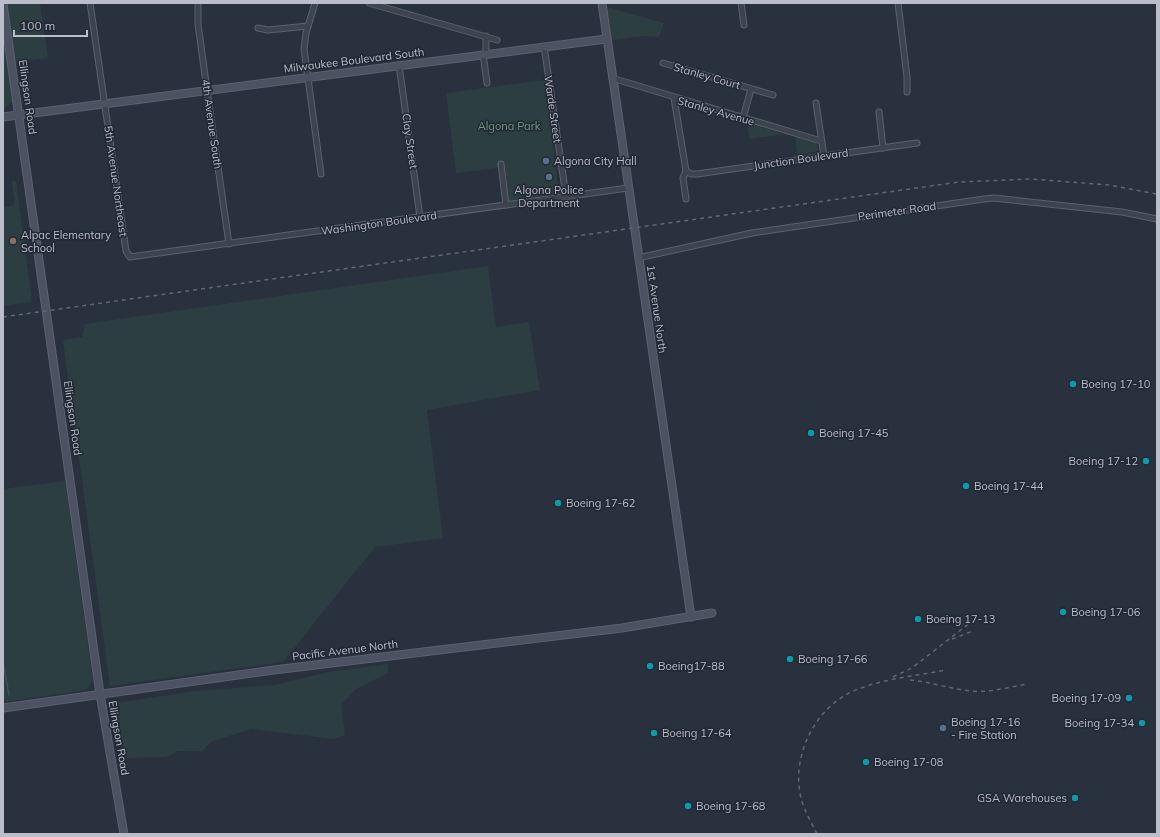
<svg xmlns="http://www.w3.org/2000/svg" width="1160" height="837" viewBox="0 0 1160 837" font-family="Mulish,sans-serif">
  <rect width="100%" height="100%" fill="#29313f"/>
  <g fill="#2c3e41">
    <path d="M3 3H40L48 58 7 63 12 102 3 110Z"/>
    <path d="M607 7 664 23 659 37 645 36 612 40Z"/>
    <path d="M545 80 559 194 509 201 505 167 456 173 446 93Z"/>
    <path d="M747 123 784 134 749 139Z"/>
    <path d="M795 137 817 143 818 151 797 155Z"/>
    <path d="M12 181H16L32 302 3 306V207L15 205Z"/>
    <path d="M488 266 496 327 529 322 540 390 427 410 443 538 375 547 283 662 110 686 63 340 82 337 85 324Z"/>
    <path d="M65 481 93 680 86 690 3 702V489Z"/>
    <path d="M388 664V673L356 689 341 704 345 735 334 739 252 729 212 741 202 751H178L166 757 125 758 116 703 195 691 275 685 328 672Z"/>
  </g>
  <g fill="none" stroke-linecap="round" stroke-linejoin="round">
    <path stroke="#414d66" stroke-width="1.5" d="M3 662 9 695"/>
    <g stroke="#5b616d" stroke-width="7">
      <g id="street">
        <path d="M90 3 126 251 130 257 628 188"/>
        <path d="M198 3V24L207 90 229 244"/>
        <path d="M315 3 306 33 304 49 321 174"/>
        <path d="M369 3 497 40"/>
        <path d="M741 3 744 25"/>
        <path d="M898 3 907 77V92"/>
        <path d="M258 28 268 30 308 26"/>
        <path d="M486 36V53"/>
        <path d="M544 46 566 196"/>
        <path d="M483 54 487 83"/>
        <path d="M663 63 773 95"/>
        <path d="M399 65 420 217"/>
        <path d="M612 78 821 141"/>
        <path d="M674 98 686 171 683 178 686 199"/>
        <path d="M816 103 824 156"/>
        <path d="M879 112 883 148"/>
        <path d="M743 118 751 89"/>
        <path d="M501 164 506 205"/>
        <path d="M686 171 691 174H697L917 143"/>
        <path d="M638 258 752 233 984 199 994 198 1122 212 1157 219"/>
      </g>
    </g>
    <g stroke="#5b616d" stroke-width="9">
      <g id="secondary">
        <path d="M602 3 691 617"/>
        <path d="M3 4 100 694 124 834"/>
        <path d="M3 117 606 39"/>
        <path d="M3 708 274 670 622 628 712 613"/>
      </g>
    </g>
    <use href="#street" stroke="#3d434f" stroke-width="5"/>
    <use href="#secondary" stroke="#4c5262" stroke-width="7"/>
    <g stroke="#606776" stroke-width="1.5" stroke-dasharray="4 4" stroke-linecap="butt">
      <path d="M3 317 959 182 1031 179 1109 185 1157 194"/>
      <path d="M952 639 973 631"/>
      <path d="M893 677 912 668 971 622"/>
      <path d="M910 680C931 682 951 689 971 691 990 693 1009 687 1027 684"/>
      <path d="M817 834C811 822 804 810 801 798 791 757 814 710 851 692 880 679 915 676 946 670"/>
    </g>
  </g>
  <g fill="#5c6f8a" stroke="#222835" stroke-width="1.5">
    <circle cx="546" cy="161" r="4"/>
    <circle cx="549" cy="177" r="4"/>
    <circle cx="943" cy="728" r="4"/>
  </g>
  <circle fill="#8d6e63" stroke="#222835" stroke-width="1.5" cx="13" cy="241" r="4"/>
  <g fill="#0f9aa8" stroke="#222835" stroke-width="1.5">
    <circle cx="1073" cy="384" r="4"/>
    <circle cx="811" cy="433" r="4"/>
    <circle cx="1146" cy="461" r="4"/>
    <circle cx="966" cy="486" r="4"/>
    <circle cx="558" cy="503" r="4"/>
    <circle cx="1063" cy="612" r="4"/>
    <circle cx="918" cy="619" r="4"/>
    <circle cx="790" cy="659" r="4"/>
    <circle cx="650" cy="666" r="4"/>
    <circle cx="1129" cy="698" r="4"/>
    <circle cx="1142" cy="723" r="4"/>
    <circle cx="654" cy="733" r="4"/>
    <circle cx="866" cy="762" r="4"/>
    <circle cx="1075" cy="798" r="4"/>
    <circle cx="688" cy="806" r="4"/>
  </g>
  <g text-anchor="middle" dominant-baseline="central" stroke-width="3" stroke-linejoin="round" paint-order="stroke">
    <g font-size="11" fill="#babeca" stroke="#222835">
      <text transform="translate(354 60) rotate(-7)">Milwaukee Boulevard South</text>
      <text transform="translate(707 76) rotate(16)">Stanley Court</text>
      <text transform="translate(28 97) rotate(82)">Ellingson Road</text>
      <text transform="translate(553 109) rotate(82)">Warde Street</text>
      <text transform="translate(716 111) rotate(16)">Stanley Avenue</text>
      <text transform="translate(212 124) rotate(82)">4th Avenue South</text>
      <text transform="translate(410 141) rotate(82)">Clay Street</text>
      <text transform="translate(801 159) rotate(-8)">Junction Boulevard</text>
      <text transform="translate(116 181) rotate(82)">5th Avenue Northeast</text>
      <text transform="translate(897 211) rotate(-8)">Perimeter Road</text>
      <text transform="translate(379 223) rotate(-8)">Washington Boulevard</text>
      <text transform="translate(657 309) rotate(82)">1st Avenue North</text>
      <text transform="translate(73 418) rotate(82)">Ellingson Road</text>
      <text transform="translate(345 650) rotate(-7)">Pacific Avenue North</text>
      <text transform="translate(119 738) rotate(80)">Ellingson Road</text>
    </g>
    <g font-size="11" fill="#74987f" stroke="#222835">
      <text x="509" y="126">Algona Park</text>
    </g>
    <g font-size="11" fill="#babeca" stroke="#222835" text-anchor="start">
      <text x="554" y="161">Algona City Hall</text>
      <text x="549" y="190" text-anchor="middle">Algona Police<tspan x="549" dy="13">Department</tspan></text>
      <text x="21" y="235">Alpac Elementary<tspan x="21" dy="13">School</tspan></text>
      <text x="1081" y="384">Boeing 17-10</text>
      <text x="819" y="433">Boeing 17-45</text>
      <text x="1138" y="461" text-anchor="end">Boeing 17-12</text>
      <text x="974" y="486">Boeing 17-44</text>
      <text x="566" y="503">Boeing 17-62</text>
      <text x="1071" y="612">Boeing 17-06</text>
      <text x="926" y="619">Boeing 17-13</text>
      <text x="798" y="659">Boeing 17-66</text>
      <text x="658" y="666">Boeing17-88</text>
      <text x="1121" y="698" text-anchor="end">Boeing 17-09</text>
      <text x="951" y="722">Boeing 17-16<tspan x="951" dy="13">- Fire Station</tspan></text>
      <text x="1134" y="723" text-anchor="end">Boeing 17-34</text>
      <text x="662" y="733">Boeing 17-64</text>
      <text x="874" y="762">Boeing 17-08</text>
      <text x="1067" y="798" text-anchor="end">GSA Warehouses</text>
      <text x="696" y="806">Boeing 17-68</text>
    </g>
  </g>
  <rect width="1160" height="837" fill="none" stroke="#babeca" stroke-width="8"/>
  <path d="M14 30v6h73v-6" fill="none" stroke="#babeca" stroke-width="2"/>
  <text x="20" y="30" font-size="12" fill="#babeca" stroke="#222835" stroke-width="3" paint-order="stroke">100 m</text>
</svg>
